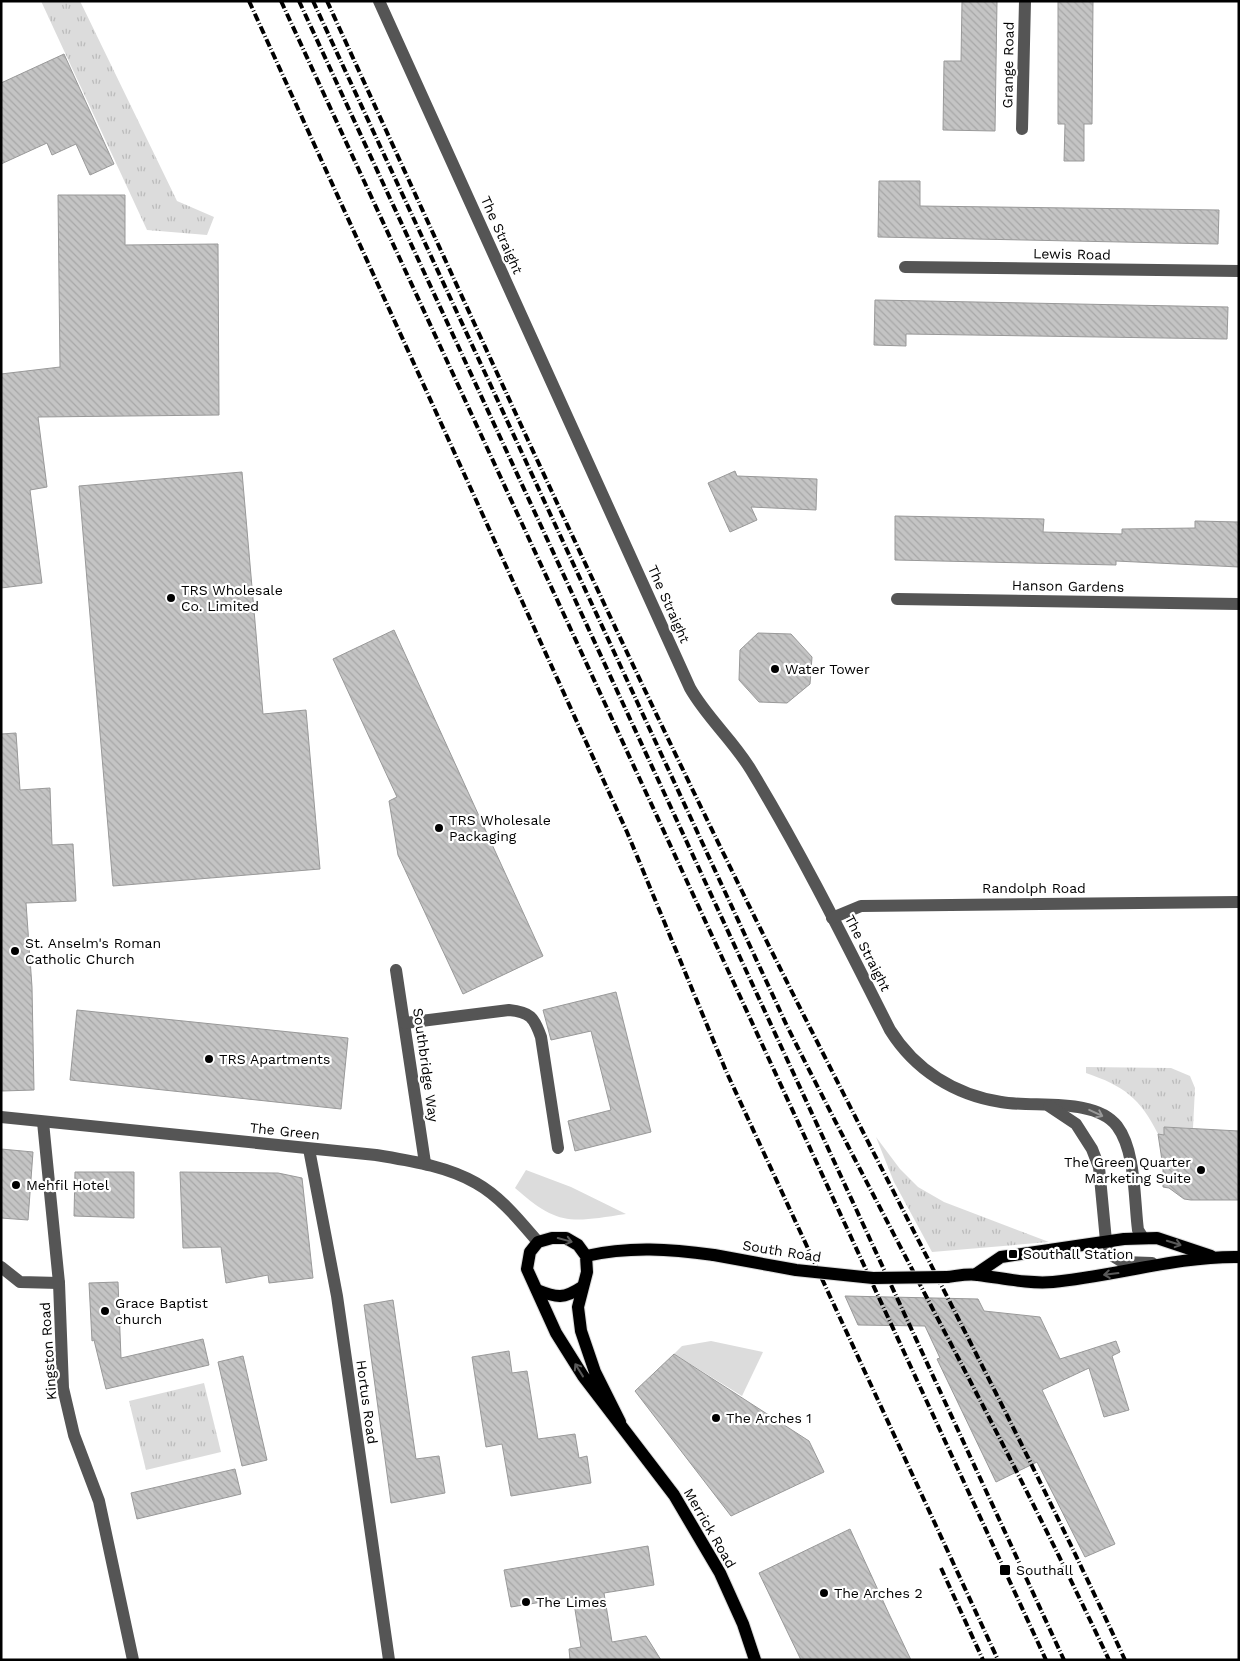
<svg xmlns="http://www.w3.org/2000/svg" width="1240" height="1661" viewBox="0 0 1240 1661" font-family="'Work Sans',sans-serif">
  <defs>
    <pattern id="grass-tufts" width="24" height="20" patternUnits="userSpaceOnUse" patternTransform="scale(1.25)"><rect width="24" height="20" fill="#dcdcdc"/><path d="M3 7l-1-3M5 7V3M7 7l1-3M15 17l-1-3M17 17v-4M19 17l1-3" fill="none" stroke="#bbb"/></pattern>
    <pattern id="building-back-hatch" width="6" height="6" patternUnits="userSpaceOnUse" patternTransform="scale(1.25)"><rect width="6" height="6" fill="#c4c4c4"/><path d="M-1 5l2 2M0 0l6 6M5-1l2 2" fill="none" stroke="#a7a7a7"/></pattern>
  </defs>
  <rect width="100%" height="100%" fill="#fff"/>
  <g fill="url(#grass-tufts)">
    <path d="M41 1H80L177 201 214 217 207 235 147 230Z"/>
    <path d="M1086 1067 1171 1068 1190 1076 1195 1088 1193 1128 1164 1127V1135L1158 1134C1140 1098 1124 1086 1086 1073Z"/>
    <path d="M876 1137 900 1169 918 1187 944 1202 1049 1242 932 1252 894 1182Z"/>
    <path d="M204 1383 221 1452 146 1470 129 1401Z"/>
  </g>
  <g fill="#dcdcdc">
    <path d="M526 1170 571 1187 626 1214C571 1222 559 1227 515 1188Z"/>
    <path d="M711 1341 763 1352 742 1396 674 1354 682 1346Z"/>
  </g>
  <g fill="url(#building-back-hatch)" stroke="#999">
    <path d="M962 1H997L995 131 943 130 944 61H961Z"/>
    <path d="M1058 1H1093L1092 124H1084V161H1064L1065 124H1058Z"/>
    <path d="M64 54 114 164 90 175 76 144 52 155 47 143 1 164V83Z"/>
    <path d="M879 181H920V206L1219 210 1218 244 878 237Z"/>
    <path d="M58 195H125V245L218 244 219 415 38 417 47 487 30 490 42 583 1 588V374L60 367Z"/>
    <path d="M875 300 1228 307 1227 339 906 334V346L874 345Z"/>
    <path d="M735 471 737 476 817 479 816 510 751 507 757 520 730 532 708 483Z"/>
    <path d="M242 472 263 714 306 710 320 869 113 886 79 486Z"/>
    <path d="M895 516 1044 519 1043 532 1122 534V529L1195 528V521L1239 522V567L1116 561V565L895 560Z"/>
    <path d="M394 630 543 956 463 994 398 855 389 801 397 797 333 659Z"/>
    <path d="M758 633 791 634 812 657 810 684 787 703 759 702 739 680 740 650Z"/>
    <path d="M16 733 20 790 50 788 52 845 73 844 76 901 26 903 32 987 34 1090 2 1091 1 734Z"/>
    <path d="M616 992 651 1132 575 1151 568 1121 611 1110 591 1031 551 1040 543 1010Z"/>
    <path d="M77 1010 348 1038 341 1109 70 1080Z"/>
    <path d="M1164 1127 1239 1131V1200H1191L1184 1199 1169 1188 1163 1187V1167L1158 1134 1164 1135Z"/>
    <path d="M1 1149 33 1152 28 1220 1 1218Z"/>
    <path d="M75 1172H134V1218L74 1216Z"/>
    <path d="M180 1172 278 1173 302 1178 313 1278 269 1283 268 1275 226 1283 221 1247 183 1248Z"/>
    <path d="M118 1282 121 1358 203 1339 209 1365 106 1389 94 1340 92 1341 89 1283Z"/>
    <path d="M845 1296 978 1299 984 1311 1040 1317 1060 1359 1116 1341 1120 1352 1112 1356 1129 1410 1104 1417 1089 1368 1042 1390 1115 1544 1085 1557 1037 1462 996 1482 937 1359 940 1358 925 1326 858 1325Z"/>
    <path d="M393 1300 416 1459 439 1456 445 1493 391 1503 364 1305Z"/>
    <path d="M509 1351 512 1373 527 1371 538 1439 575 1434 579 1458 587 1456 591 1483 511 1496 502 1444 486 1447 472 1357Z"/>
    <path d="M674 1354 809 1441 824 1472 731 1516 635 1391Z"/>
    <path d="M243 1356 267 1460 242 1466 218 1362Z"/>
    <path d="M235 1469 241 1494 137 1519 131 1493Z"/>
    <path d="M850 1529 889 1614 911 1660H801L759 1573Z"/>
    <path d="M648 1546 654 1585 604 1593 612 1642 646 1636 661 1660H570L569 1649 581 1647 573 1597 511 1607 504 1570Z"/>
  </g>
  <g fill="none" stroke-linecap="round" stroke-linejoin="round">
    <g stroke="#dbdbdb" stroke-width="14">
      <g id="major">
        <path d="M586 1256C630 1246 670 1249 714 1255"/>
        <path d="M976 1274 1001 1257 1124 1239 1157 1238 1211 1256"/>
        <path d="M947 1277C957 1276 968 1273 978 1275 1003 1278 1027 1284 1053 1282 1115 1276 1177 1256 1239 1257"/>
        <path d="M537 1290C557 1298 564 1299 582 1287"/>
        <path d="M620 1422 595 1372 581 1331 578 1307 587 1272 586 1256 578 1245 566 1238H552L538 1242 530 1252 527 1269 556 1333 583 1376 674 1495 720 1573 743 1624 755 1660"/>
      </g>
    </g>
    <g stroke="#555" stroke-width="12">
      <path d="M379 1 690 688C707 718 733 740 751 770 802 854 846 943 890 1030 915 1070 955 1095 1001 1102 1034 1108 1095 1097 1117 1126 1136 1151 1134 1200 1138 1230L1143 1238"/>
      <path d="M1022 129 1025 1"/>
      <path d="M905 267 1239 271"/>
      <path d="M897 599 1239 604"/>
      <path d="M832 918 861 906 1239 902"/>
      <path d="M396 970 425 1163"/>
      <path d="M405 1023 509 1010C530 1012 534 1017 541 1037L558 1148"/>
      <path d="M1049 1106 1076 1124 1092 1149 1099 1167 1106 1241 1113 1256 1123 1262 1152 1263"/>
      <path d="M1 1117 376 1155C411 1161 446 1166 476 1183 501 1197 520 1221 538 1242"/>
      <path d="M43 1122 59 1283 63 1388 74 1435 99 1501 133 1660"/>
      <path d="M309 1149 337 1296 389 1660"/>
      <path d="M1 1267 20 1282 59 1283"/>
    </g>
    <use href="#major" stroke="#000" stroke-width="12"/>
    <g stroke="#000" stroke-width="4" stroke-dasharray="8 2.5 1 2.5" stroke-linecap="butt">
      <path d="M249 1 627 832 726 1071 998 1660"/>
      <path d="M281 1 1046 1660"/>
      <path d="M299 1 1064 1660"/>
      <path d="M313 1 787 1026C893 1238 1008 1445 1109 1660"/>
      <path d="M327 1C472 318 615 636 770 948 888 1185 1014 1419 1125 1660"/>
      <path d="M941 1568 983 1660"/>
    </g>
    <g stroke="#dbdbdb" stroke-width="14" stroke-linecap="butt">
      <path id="major-bridge" d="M714 1255 796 1270 873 1278 947 1277"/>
    </g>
    <use href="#major-bridge" stroke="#000" stroke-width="12"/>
  </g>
  <defs><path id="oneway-shaft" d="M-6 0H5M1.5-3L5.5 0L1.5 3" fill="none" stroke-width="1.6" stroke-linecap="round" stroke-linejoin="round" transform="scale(1.25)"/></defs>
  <use stroke="#999" href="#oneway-shaft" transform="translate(1096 1113) rotate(25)"/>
  <g stroke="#595959">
    <use href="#oneway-shaft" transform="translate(565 1240) rotate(15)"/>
    <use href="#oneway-shaft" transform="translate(1174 1243) rotate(17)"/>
    <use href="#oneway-shaft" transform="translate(1111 1274) rotate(173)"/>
    <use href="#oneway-shaft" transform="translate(579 1370) rotate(-122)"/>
  </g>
  <g fill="#000" stroke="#fff" stroke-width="2">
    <circle cx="171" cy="598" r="5"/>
    <circle cx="775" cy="669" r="5"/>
    <circle cx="439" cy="828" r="5"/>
    <circle cx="15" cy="951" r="5"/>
    <circle cx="209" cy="1059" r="5"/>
    <circle cx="1201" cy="1170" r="5"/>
    <circle cx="16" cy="1185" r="5"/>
    <rect x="1008" y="1249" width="10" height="10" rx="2.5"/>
    <circle cx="105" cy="1311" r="5"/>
    <circle cx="716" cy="1418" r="5"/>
    <rect x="999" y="1564" width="12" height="12" rx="2.5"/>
    <circle cx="824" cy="1593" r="5"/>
    <circle cx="526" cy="1602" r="5"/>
  </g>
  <g text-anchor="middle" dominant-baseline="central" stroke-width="4.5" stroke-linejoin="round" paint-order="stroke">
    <g font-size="14" fill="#000" stroke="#fff">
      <text transform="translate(1008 65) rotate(-89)">Grange Road</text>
      <text transform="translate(502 235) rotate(66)">The Straight</text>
      <text transform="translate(1072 254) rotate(1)">Lewis Road</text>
      <text transform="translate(1068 586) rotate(1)">Hanson Gardens</text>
      <text transform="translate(669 604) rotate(66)">The Straight</text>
      <text x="1034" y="888">Randolph Road</text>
      <text transform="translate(868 953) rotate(63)">The Straight</text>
      <text transform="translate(426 1065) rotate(82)">Southbridge Way</text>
      <text transform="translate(285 1131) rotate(6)">The Green</text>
      <text transform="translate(782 1251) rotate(9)">South Road</text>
      <text transform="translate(48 1351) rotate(-94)">Kingston Road</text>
      <text transform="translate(367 1402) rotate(82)">Hortus Road</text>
      <text transform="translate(710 1528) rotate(60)">Merrick Road</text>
    </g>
    <g font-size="14" fill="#000" stroke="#fff" text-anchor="start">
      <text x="181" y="590">TRS Wholesale<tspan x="181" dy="16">Co. Limited</tspan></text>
      <text x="785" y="669">Water Tower</text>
      <text x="449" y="820">TRS Wholesale<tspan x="449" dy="16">Packaging</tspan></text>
      <text x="25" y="943">St. Anselm's Roman<tspan x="25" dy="16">Catholic Church</tspan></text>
      <text x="219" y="1059">TRS Apartments</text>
      <text x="1191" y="1162" text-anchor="end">The Green Quarter<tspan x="1191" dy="16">Marketing Suite</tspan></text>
      <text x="26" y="1185">Mehfil Hotel</text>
      <text x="1023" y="1254">Southall Station</text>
      <text x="115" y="1303">Grace Baptist<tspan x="115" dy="16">church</tspan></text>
      <text x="726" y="1418">The Arches 1</text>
      <text x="1016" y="1570">Southall</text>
      <text x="834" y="1593">The Arches 2</text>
      <text x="536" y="1602">The Limes</text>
    </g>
  </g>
  <rect width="1240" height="1661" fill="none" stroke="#000000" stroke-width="5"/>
</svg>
